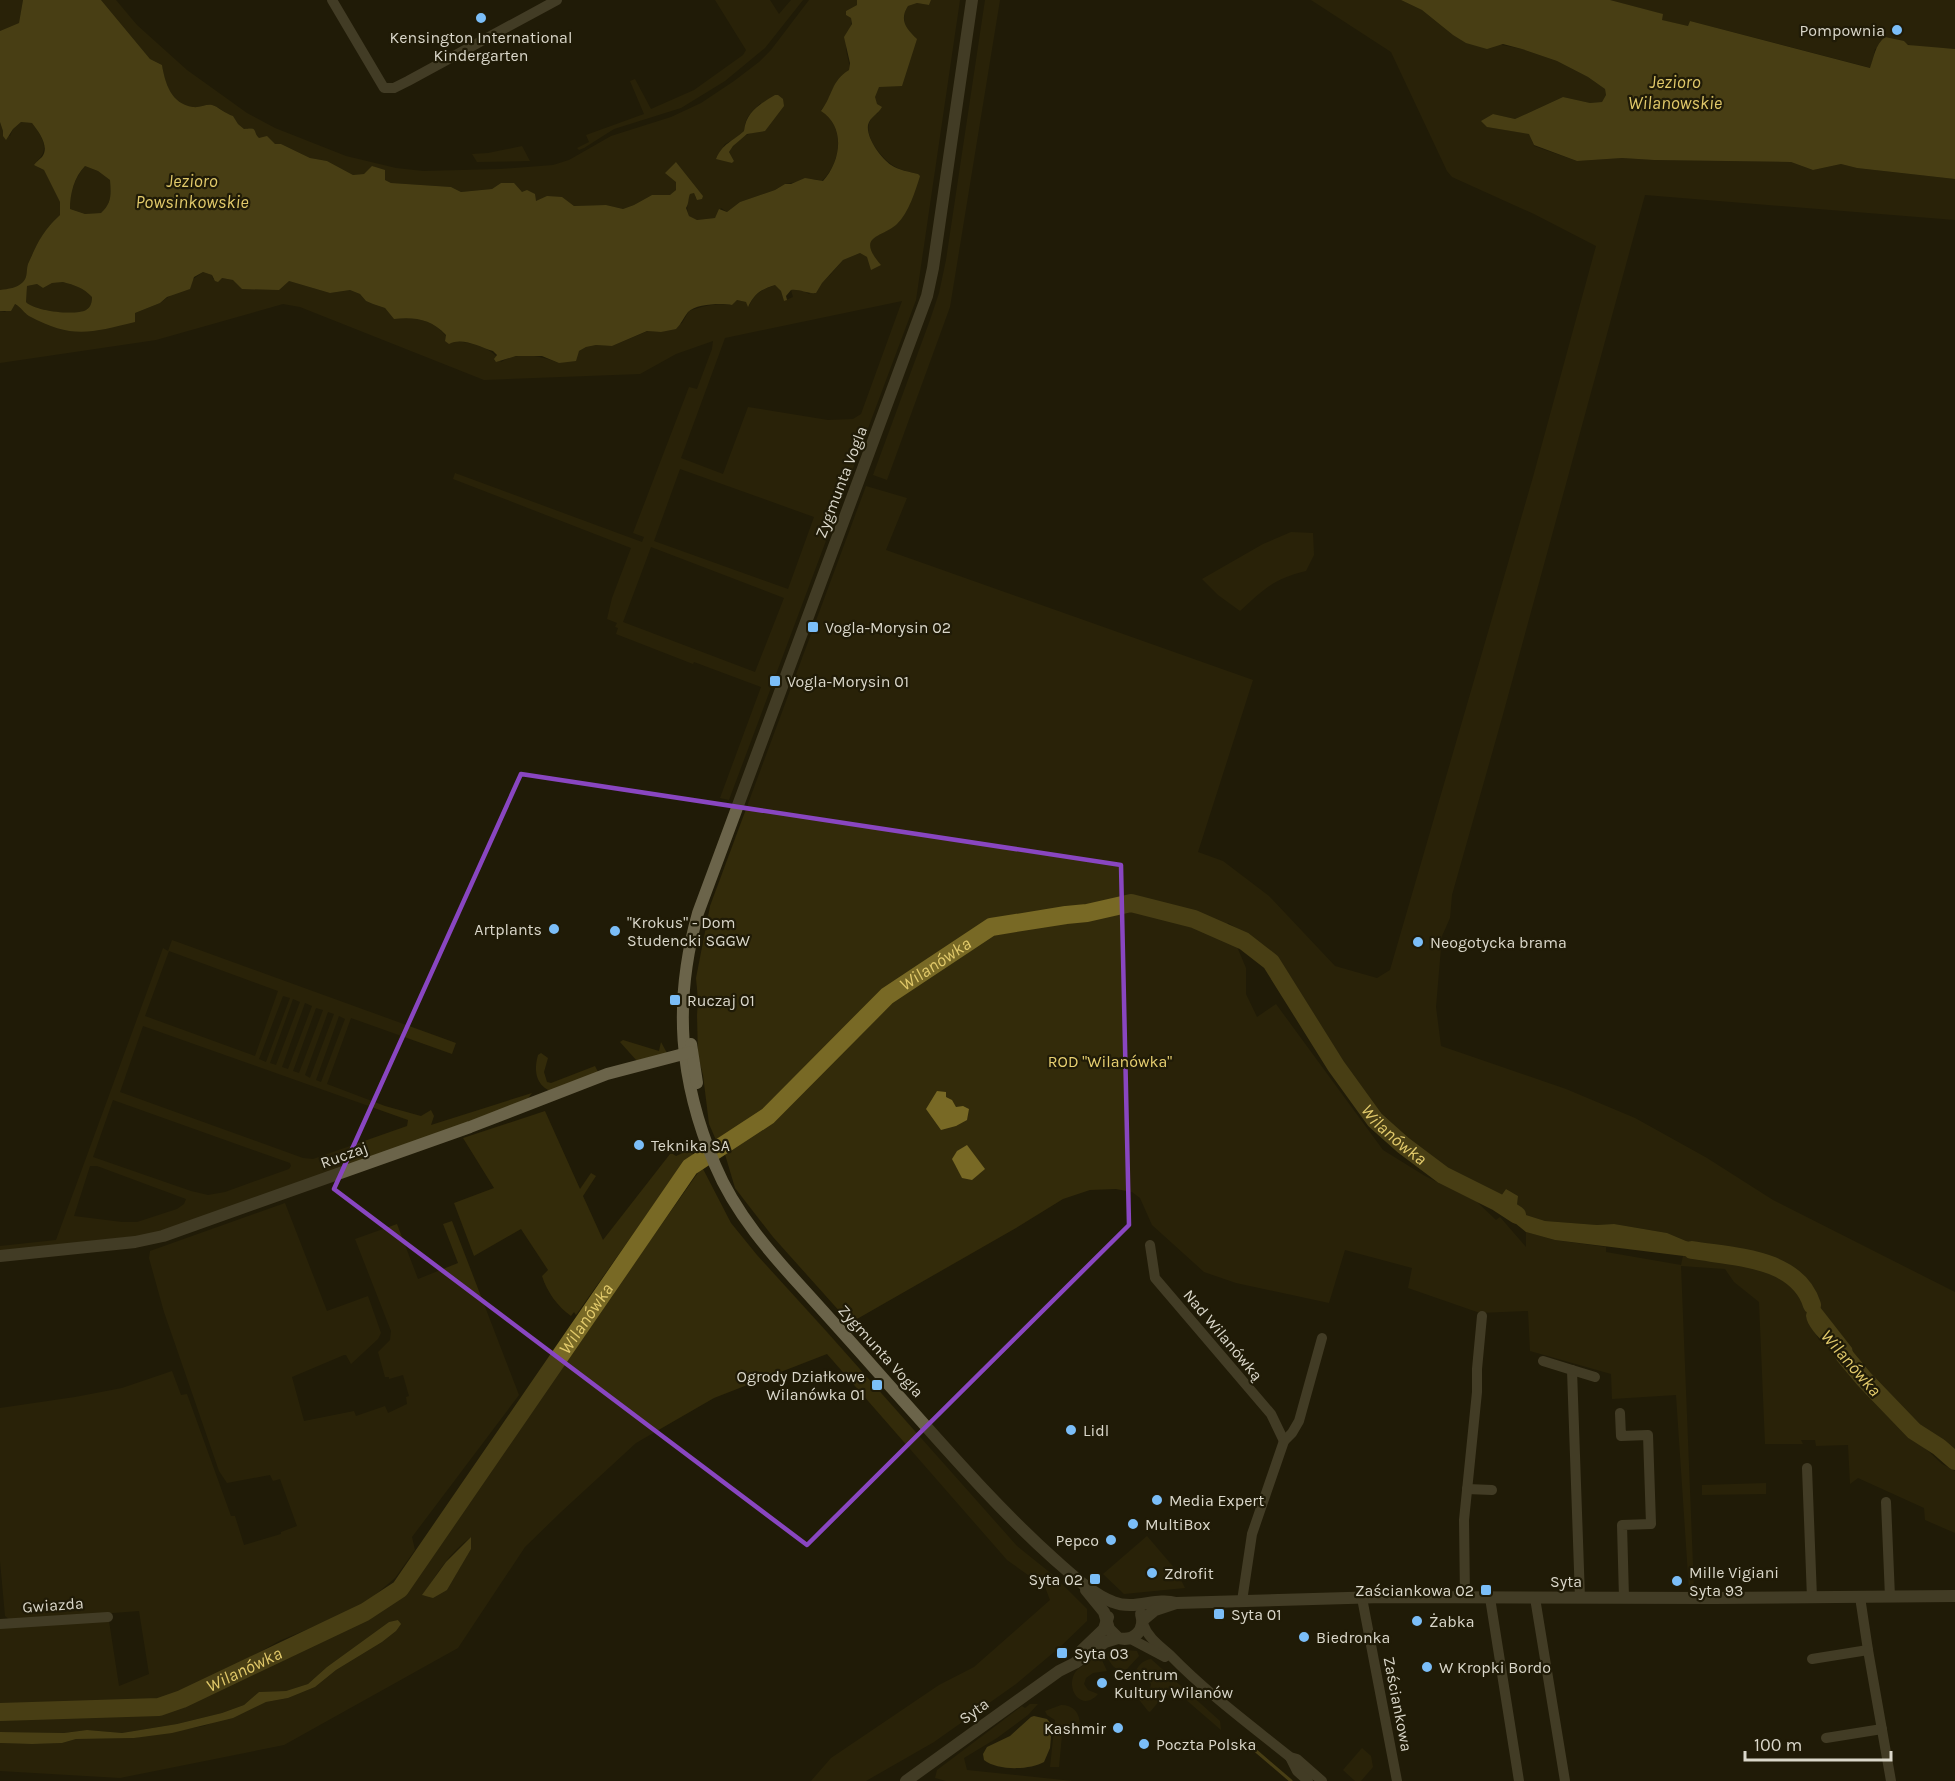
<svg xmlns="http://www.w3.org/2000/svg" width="1955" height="1781" viewBox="0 0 1955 1781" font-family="Karla,sans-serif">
  <rect width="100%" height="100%" fill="#201b07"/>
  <g fill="#332b0a" fill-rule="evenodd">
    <path d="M0 0H23L19 23 0 31Z"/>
    <path d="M101 0H116L137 25 187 70 247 113 275 128 346 156 396 168 423 171 500 169 553 165 569 160 611 136 671 117 701 103 734 81 759 62 771 50 809 0H857V5L846 11V15L851 18C853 28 846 38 846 49 847 57 850 62 849 70 831 81 834 95 821 110 845 127 842 161 822 181L814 179 785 184 775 190 740 202 727 212 721 208 715 218 697 220 689 216C686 208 687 202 690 194L694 193 696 198 703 196 676 162V190L670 196 652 195 634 205 623 209 606 205 574 206 566 201H536L522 192 501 183 492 189 461 192 451 187 391 183 385 180 373 166 364 174 353 175 327 161 310 158 281 144H275L259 138 252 128 244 129 238 124 233 116C226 114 219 107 212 105 206 104 199 108 193 107 171 104 165 84 162 65L150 59ZM761 103 759 132C747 131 735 142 729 152L734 161 732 163 716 158 725 144 736 138 744 131C745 117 751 112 761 103Z"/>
    <path d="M715 0H770L779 14 791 0H803L765 48 725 81 681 108 614 129 584 148 579 150 577 148 589 142 586 135 644 114 630 81 635 79 651 109 694 90 743 55 746 50Z"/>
    <path d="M931 0H960L916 300 729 800 720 798 761 687 694 662 693 664 616 634 618 628 615 627 617 623 607 619 612 598 631 548 453 479 455 473 642 542 644 537 633 533 689 387 697 389 712 349 713 341 676 354 640 374 484 380 300 307 283 304 156 340 0 363V311L5 312 14 304 22 308 26 314 135 313 160 303 203 272 212 275 213 279 222 278 233 280 289 281 330 293 350 290 360 294 366 301 373 304 385 308 394 319C415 317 432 319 446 336L445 341C464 341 490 344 501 362 519 351 541 356 559 363L586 347 596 345 612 346 648 331 661 332 682 323 689 311C704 306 717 303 732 305L737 300 746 302 749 306C755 293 761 290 775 285L781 291 784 301 793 297 791 290 801 289 809 294 830 275 843 260 860 253 867 257 870 263 880 265C854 233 886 238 898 221 908 208 912 189 918 174 910 172 898 170 891 164 877 153 856 126 878 113L874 96 907 29C903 20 903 14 908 6L917 3 929 5ZM902 301 861 414 853 419 828 420 748 407 723 474 681 458 725 338ZM680 469 814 517 788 589 654 541ZM651 547 784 598 755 672 623 622Z"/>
    <path d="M985 0H1000L950 307 887 480 873 475 930 320 939 293 946 260Z"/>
    <path d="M1311 0H1401L1422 10 1453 35 1522 49 1557 61 1588 77 1605 89 1606 95 1602 102 1590 103 1563 97 1515 119 1493 114 1482 121 1488 127 1530 134 1534 146 1577 161 1622 158 1654 160 1791 162 1813 170 1841 164 1857 168 1955 179V220L1645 195 1502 718 1452 895 1450 918 1442 936 1436 1007 1441 1046 1566 1089 1635 1118 1707 1158 1773 1200 1955 1292V1455L1891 1403 1854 1360 1813 1296 1788 1267 1758 1256 1716 1248 1686 1241 1667 1233 1614 1224 1597 1225 1545 1221 1526 1215 1517 1205 1518 1196 1506 1189 1499 1199 1449 1171 1399 1136 1361 1093 1359 1085 1326 1038 1287 976 1249 936 1228 923 1227 926 1213 924 1153 904 1120 900 1110 906 1056 909 1064 920 1132 909 1163 915 1204 927 1235 942 1246 968V994L1257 1017 1276 1004 1383 1150 1425 1176 1476 1201 1496 1220 1500 1217 1526 1247V1232L1555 1240 1606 1247V1252L1681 1265 1683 1256 1716 1260V1257L1765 1264 1800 1285 1808 1305 1806 1317 1819 1340 1830 1347 1850 1367 1855 1370 1869 1390 1911 1435 1942 1464 1955 1471V1533L1925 1520 1924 1508 1858 1478 1850 1484 1848 1445 1816 1446 1815 1440H1801L1803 1444H1765L1759 1302 1734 1282 1725 1269 1681 1266 1694 1590H1689L1676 1395 1612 1399 1611 1374 1530 1351 1528 1311 1480 1313 1408 1288 1412 1268 1345 1250 1329 1303 1236 1283 1204 1272 1152 1225 1140 1198 1132 1192 1116 1189 1090 1190 1063 1199 1016 1228 850 1323 773 1237 735 1188 724 1151 775 1115 832 1055 823 1051 767 1109 716 1140 709 1124 703 1075 698 1056 697 1015 698 1000 696 978 710 906 866 486 907 498 886 550 1253 680 1198 852 1223 861 1269 896 1335 966 1377 978 1390 970 1533 477 1596 246 1534 214 1452 177 1447 171 1391 52Z"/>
    <path d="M1610 0H1955V49C1942 48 1912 51 1904 41L1875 49 1871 68 1690 21 1688 26 1661 20 1662 14Z"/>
    <path d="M0 122 3 131 10 136 13 129 21 122 32 123C41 135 51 149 37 161L39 168 44 170 60 202V215C43 231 37 243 28 264 26 270 28 277 23 282 17 288 8 289 0 290Z"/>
    <path d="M522 146 530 161 477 162 472 154 488 153Z"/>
    <path d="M85 166 98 171 110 180C111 194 112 203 101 213L85 214 70 209C70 194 74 178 85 166Z"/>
    <path d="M63 282C74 285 84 288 92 297 92 302 91 307 86 310 75 316 34 311 26 302L27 286 37 284 43 288 52 283Z"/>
    <path d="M1291 532 1313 533 1314 555 1306 571C1273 579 1264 589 1240 611L1218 595 1202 579 1263 544Z"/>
    <path d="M172 940 456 1043 452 1054 351 1018 327 1084 385 1106 421 1116 431 1110 434 1116 431 1125 532 1093 526 1101 163 1233 0 1252V1246L56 1240 163 948 168 951ZM169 951 278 991 255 1056 145 1016ZM283 996 290 998 266 1062 259 1059ZM293 999 300 1002 276 1065 270 1063ZM305 1003 312 1006 288 1069 282 1067ZM316 1008 323 1010 299 1073 293 1071ZM328 1012 334 1014 310 1078 305 1075ZM339 1016 345 1019 321 1082 316 1080ZM143 1026 408 1120 407 1126 313 1159 303 1158 120 1092ZM113 1100 290 1163 291 1166 289 1169 225 1192 208 1195 191 1191 93 1157ZM90 1166H97L186 1199 184 1204 177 1209 137 1222H122L74 1216Z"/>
    <path d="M623 1040 659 1051 661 1042 667 1053 637 1061 620 1042Z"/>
    <path d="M541 1053 548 1058 544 1072 547 1082 551 1083 595 1066 598 1072 550 1091C535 1084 534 1069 538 1055Z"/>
    <path d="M545 1111 580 1189 591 1173 596 1176 583 1196 603 1240 670 1154H673L676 1156 691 1149 694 1157 667 1186 576 1315 574 1312 571 1316C558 1307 547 1292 542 1276L548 1270 521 1229 474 1256 454 1203 494 1188 463 1138Z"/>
    <path d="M702 1167 731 1223 757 1255 827 1332 1017 1546 1053 1575 1087 1609V1621L1060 1647 1016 1684 934 1742 866 1781H811L831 1758 939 1685 974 1667 1050 1600 1045 1587 1007 1560 827 1354 714 1398 636 1443 561 1512 525 1547 458 1648 284 1745 120 1778 0 1771V1743L32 1744 62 1743 76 1739 133 1738 204 1726 266 1702 288 1698 315 1687 336 1670 382 1642 396 1631 399 1620 389 1622 327 1667 308 1684 286 1691 259 1692 244 1705 222 1713 177 1724 122 1733 87 1730 64 1733 0 1732V1717L161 1713 366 1618 392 1599 407 1585ZM471 1537V1549L447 1590 423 1596C435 1575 451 1551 471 1537Z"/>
    <path d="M285 1203 327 1311 368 1296 381 1333 378 1339 351 1364 346 1355H344L292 1377 304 1421 354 1411 356 1416 385 1406 388 1413 407 1404 406 1397 409 1396 403 1375 389 1379V1377H385L378 1352 390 1340 391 1331 355 1239 397 1224 418 1279 458 1263 443 1224 452 1221 519 1395 412 1537 415 1550 395 1578 361 1607 279 1641 226 1671 160 1701 122 1703 68 1702 0 1707V1626L109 1621 119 1686 149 1674 139 1611 11 1621 5 1616 0 1561V1408L75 1397 122 1388 172 1371 181 1395 187 1394 231 1516H235L244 1545 281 1534V1532L297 1526 280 1479 273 1481 270 1475 227 1483 219 1471 164 1312 149 1258 150 1251Z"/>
    <path d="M1766 1483V1494L1702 1495V1485Z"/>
    <path d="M1147 1536 1176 1570 1185 1588 1124 1594 1103 1574Z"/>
    <path d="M1116 1649 1137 1651 1139 1656 1127 1669C1116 1672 1112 1666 1107 1657L1109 1650Z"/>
    <path d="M1097 1656 1101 1658 1107 1671 1093 1673 1086 1678 1084 1684 1088 1690 1098 1694C1081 1714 1063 1686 1077 1670 1082 1665 1091 1661 1097 1656Z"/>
    <path d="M1151 1659 1220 1721 1221 1730 1177 1692 1172 1697 1166 1693 1150 1712 1148 1711 1137 1697 1149 1692 1151 1684 1145 1677 1135 1674C1137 1666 1143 1660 1151 1659Z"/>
    <path d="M1030 1704H1038L1028 1715 997 1738 964 1758 967 1770 1073 1781H946L935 1778 937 1770 1022 1706 1025 1708Z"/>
    <path d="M1061 1705C1074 1705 1080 1713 1080 1726L1063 1724 1059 1767H1050L1055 1720 1047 1715 1045 1711Z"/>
    <path d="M1362 1748 1371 1756 1373 1767 1361 1781H1355L1343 1770Z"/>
  </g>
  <g fill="#786925" fill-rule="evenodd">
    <path d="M23 0H101L150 59 162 65C165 83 171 104 193 107 199 108 206 104 212 105 217 106 226 114 233 116L238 124 244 129C259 127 252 131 259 138L267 136 275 144H281L310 158 327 161 353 175 364 174 372 166 385 170V180L391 183 451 187 461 192 492 189 501 183H514L522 192 527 190 535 194 536 201 547 196 562 197 574 206 606 205 623 209 634 205 652 195H670L676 190V182L665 173 676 162 703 196 702 199 697 200 694 193 690 194C688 199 689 203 686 208L689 216 697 220 715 218 719 209 727 212 740 202 775 190 785 184H791L805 178 823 181C841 161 846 127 821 111 833 95 831 81 849 70L850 63 844 37 852 24 851 18 846 15V11L857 5V0H931L929 5 917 3 908 6C899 20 906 29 917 39L902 86 879 87 875 97 877 104 882 107C878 114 870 117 868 125 866 138 881 158 891 165 898 170 910 172 918 174L920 176C915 192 909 212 897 224 882 238 855 235 881 265L871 270 867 257 860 253 843 260 822 283 816 293C807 294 801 289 791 290L786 296 787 300 784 301 781 291 775 285C760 290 755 293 748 307L746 302 737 300 732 305C721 303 696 304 688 312 684 317 681 324 676 329L661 332 647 331 612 346 596 345 586 347 579 351 576 361 559 363 542 356H516L496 362 494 359 497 355 493 351C479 347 463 337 449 344L445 341 446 335C431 319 415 317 394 319L385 308 373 304 366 301 360 294 350 290 330 293 289 281 279 290 242 289 233 280 222 278 218 282 215 281 212 275 203 272 194 277 190 289 167 297 160 303 135 313V322C90 333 72 339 29 316 24 313 21 307 15 304L11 311H0V290C8 289 17 288 23 282 28 277 26 270 28 264 38 242 42 232 60 215V202L44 170 34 165C36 162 39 160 42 157 50 147 39 132 32 123L21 122 13 129 6 140 3 136V131L0 122V31L19 23ZM85 166 98 171 110 180C111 194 112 203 101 213L85 214 70 209C70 194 74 177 85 166ZM63 282C74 285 84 288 92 297 92 302 91 307 86 310 75 316 34 311 26 302L27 286 37 284 43 288 52 283Z"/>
    <path d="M1401 0H1610L1663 14 1662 20 1688 26 1690 21 1870 68C1874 57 1875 45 1885 37L1904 41 1908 45 1955 49V179L1857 168 1841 164 1813 170 1791 162 1654 160 1622 158 1577 161 1534 145 1529 134 1487 127 1481 121 1493 114 1515 119 1563 97 1590 103 1602 102 1606 95 1605 89 1588 77 1557 61 1522 49 1503 44 1487 49 1466 43 1453 35 1422 10Z"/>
    <path d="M775 95H778L783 99 784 106 765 131 747 134 733 146 729 152 734 161 732 163 716 159C722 144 733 141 744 131 746 112 760 104 775 95Z"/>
    <path d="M937 1091 946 1092V1097L952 1100 956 1107 963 1106 969 1109 967 1120 956 1126 941 1130 926 1109Z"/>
    <path d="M967 1145 985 1169 972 1180 962 1178 952 1159 957 1151Z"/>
    <path d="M1506 1189 1518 1196 1517 1205 1526 1215 1545 1221 1597 1225 1614 1224 1667 1233 1686 1241 1716 1248V1260L1555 1240 1526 1232 1494 1206Z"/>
    <path d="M1802 1284 1852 1348 1854 1360 1860 1374C1846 1362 1808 1334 1806 1316 1806 1313 1808 1310 1808 1307 1808 1300 1803 1292 1800 1285Z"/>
    <path d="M471 1537V1549L447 1590 433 1598 422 1595 446 1562Z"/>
    <path d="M398 1620 401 1624 396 1631 382 1642 336 1670 315 1687 288 1698 266 1702 233 1718 172 1733 134 1738 76 1739 62 1743 32 1744 0 1743V1732L64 1733 87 1730 122 1733 177 1724 222 1713 244 1705 259 1692 286 1691 308 1684 327 1667 389 1622Z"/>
    <path d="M1034 1716 1047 1719 1052 1725 1050 1748 1044 1762C1030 1770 998 1771 984 1760L983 1754 987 1747 1010 1736 1031 1717Z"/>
  </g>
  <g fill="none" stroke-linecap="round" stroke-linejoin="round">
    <path stroke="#786925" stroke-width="3" d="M1256 1751 1291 1781"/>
    <g stroke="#786925" stroke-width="18">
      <path d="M1692 1250C1733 1257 1797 1257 1812 1305"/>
      <path d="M1844 1355 1864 1379 1914 1431 1939 1447 1955 1461"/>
      <path id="s1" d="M0 1712 159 1707 182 1699 365 1612 400 1589 690 1167 768 1116 887 996 991 927 1066 915 1087 913 1131 903 1194 919 1244 941 1271 962 1336 1066 1375 1120 1403 1145 1443 1175 1497 1202 1517 1215"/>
    </g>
    <g stroke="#6b644a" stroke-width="10">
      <path d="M332 0 384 88H394L408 81 557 0"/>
      <path d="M1150 1245 1155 1278 1271 1414 1284 1441"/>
      <path d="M1543 1361 1572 1370 1580 1598"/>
      <path d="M1572 1370 1595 1377"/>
      <path d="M1620 1413 1621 1436 1648 1435 1651 1524 1622 1525 1624 1598"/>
      <path d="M1807 1468 1812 1598"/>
      <path d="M1467 1489 1492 1490"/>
      <path d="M1886 1502 1890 1597"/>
      <path d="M1465 1597 1464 1520 1477 1392V1369L1482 1316"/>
      <path d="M1860 1597 1868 1650 1891 1781"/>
      <path d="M1362 1598 1397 1781"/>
      <path d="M1490 1598 1519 1781"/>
      <path d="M1535 1598 1565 1781"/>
      <path d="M1242 1601 1252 1534 1284 1441 1292 1433 1299 1421 1322 1338"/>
      <path d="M0 1624 108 1617"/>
      <path d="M1143 1624C1148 1638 1160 1646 1170 1655 1207 1693 1249 1724 1290 1757L1297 1759 1322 1781"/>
      <path d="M1131 1639 1165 1657"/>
      <path d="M1812 1659 1868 1650"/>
      <path d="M1826 1738 1882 1729"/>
      <path d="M1290 1757 1297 1771 1308 1781"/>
    </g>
    <g stroke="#6b644a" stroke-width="12">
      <path d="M972 0 933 268 927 296 698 913C673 1002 679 1080 715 1165 735 1213 771 1254 806 1292 834 1323 862 1354 889 1385 942 1444 995 1506 1054 1559 1070 1573 1093 1595 1113 1602 1135 1611 1155 1597 1176 1603"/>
      <path d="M691 1044 697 1083"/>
      <path d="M0 1256 135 1242 163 1236 470 1127 607 1074 691 1052"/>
      <path d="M1086 1590 1104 1612 1109 1629 1118 1638C1134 1642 1146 1630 1141 1614"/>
      <path d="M1143 1620 1155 1610 1176 1603 1382 1597 1714 1598 1955 1596"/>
      <path d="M1080 1652 1104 1629 1108 1617"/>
      <path d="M906 1781 1059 1671 1075 1663 1105 1642 1118 1638"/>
    </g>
  </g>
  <path d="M0 0H1955V1781H0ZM521 774 1121 865 1129 1225 807 1545 334 1189Z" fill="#201b07" fill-opacity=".55" fill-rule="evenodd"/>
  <path fill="none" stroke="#8946c1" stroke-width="4.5" stroke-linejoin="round" d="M521 774 1121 865 1129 1225 807 1545 334 1189Z"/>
  <g fill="#7bbef8" stroke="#201b07" stroke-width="2">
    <circle cx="481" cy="18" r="6"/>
    <circle cx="1897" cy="30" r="6"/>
    <rect x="807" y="621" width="12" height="12" rx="3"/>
    <rect x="769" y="675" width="12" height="12" rx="3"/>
    <circle cx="554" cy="929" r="6"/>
    <circle cx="615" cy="931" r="6"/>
    <circle cx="1418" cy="942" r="6"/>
    <rect x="669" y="994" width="12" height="12" rx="3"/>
    <circle cx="639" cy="1145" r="6"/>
    <rect x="871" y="1379" width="12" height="12" rx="3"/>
    <circle cx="1071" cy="1430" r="6"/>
    <circle cx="1157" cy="1500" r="6"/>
    <circle cx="1133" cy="1524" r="6"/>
    <circle cx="1111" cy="1540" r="6"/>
    <circle cx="1152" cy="1573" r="6"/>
    <rect x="1089" y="1573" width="12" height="12" rx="3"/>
    <circle cx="1677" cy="1581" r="6"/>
    <rect x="1480" y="1584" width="12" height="12" rx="3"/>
    <rect x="1213" y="1608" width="12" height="12" rx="3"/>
    <circle cx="1417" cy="1621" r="6"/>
    <circle cx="1304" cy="1637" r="6"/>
    <rect x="1056" y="1647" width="12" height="12" rx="3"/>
    <circle cx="1427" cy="1667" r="6"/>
    <circle cx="1102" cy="1683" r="6"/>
    <circle cx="1118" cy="1728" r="6"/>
    <circle cx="1144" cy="1744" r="6"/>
  </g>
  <g text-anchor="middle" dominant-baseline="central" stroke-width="4.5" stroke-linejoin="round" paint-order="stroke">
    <g font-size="16" fill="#dad7ca" stroke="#201b07" text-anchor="start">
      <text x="1885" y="30" text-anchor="end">Pompownia</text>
      <text x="481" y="37" text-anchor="middle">Kensington International<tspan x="481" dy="18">Kindergarten</tspan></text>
      <text x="825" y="627">Vogla-Morysin 02</text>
      <text x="787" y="681">Vogla-Morysin 01</text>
      <text x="627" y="922">"Krokus" - Dom<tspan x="627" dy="18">Studencki SGGW</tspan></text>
      <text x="542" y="929" text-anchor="end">Artplants</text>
      <text x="1430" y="942">Neogotycka brama</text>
      <text x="687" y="1000">Ruczaj 01</text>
      <text x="651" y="1145">Teknika SA</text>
      <text x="865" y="1376" text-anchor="end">Ogrody Działkowe<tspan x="865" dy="18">Wilanówka 01</tspan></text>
      <text x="1083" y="1430">Lidl</text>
      <text x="1169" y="1500">Media Expert</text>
      <text x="1145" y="1524">MultiBox</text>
      <text x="1099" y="1540" text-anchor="end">Pepco</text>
      <text x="1689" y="1572">Mille Vigiani<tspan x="1689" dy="18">Syta 93</tspan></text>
      <text x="1164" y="1573">Zdrofit</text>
      <text x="1083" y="1579" text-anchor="end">Syta 02</text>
      <text x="1474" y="1590" text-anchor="end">Zaściankowa 02</text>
      <text x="1231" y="1614">Syta 01</text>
      <text x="1429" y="1621">Żabka</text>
      <text x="1316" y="1637">Biedronka</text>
      <text x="1074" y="1653">Syta 03</text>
      <text x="1439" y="1667">W Kropki Bordo</text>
      <text x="1114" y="1674">Centrum<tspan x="1114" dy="18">Kultury Wilanów</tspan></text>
      <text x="1106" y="1728" text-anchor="end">Kashmir</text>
      <text x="1156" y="1744">Poczta Polska</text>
    </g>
    <g font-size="16" fill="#dad7ca" stroke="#201b07">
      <text transform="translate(841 482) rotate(-69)">Zygmunta Vogla</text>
      <text transform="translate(344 1155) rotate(-20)">Ruczaj</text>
      <text transform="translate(1223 1335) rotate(50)">Nad Wilanówką</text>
      <text transform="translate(881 1351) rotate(48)">Zygmunta Vogla</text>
      <text x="1566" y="1581">Syta</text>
      <text transform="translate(53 1605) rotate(-4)">Gwiazda</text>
      <text transform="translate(1398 1704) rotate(79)">Zaściankowa</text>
      <text transform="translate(974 1711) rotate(-36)">Syta</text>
    </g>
    <g font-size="16" fill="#e8d071" stroke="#201b07">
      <text x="1110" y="1061">ROD "Wilanówka"</text>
    </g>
    <g font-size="18" font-style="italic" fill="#e1c96a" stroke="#201b07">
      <text x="1675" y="82">Jezioro<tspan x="1675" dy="21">Wilanowskie</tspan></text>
      <text x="192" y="181">Jezioro<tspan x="192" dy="21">Powsinkowskie</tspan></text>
      <text stroke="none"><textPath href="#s1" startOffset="1260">Wilanówka</textPath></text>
      <text stroke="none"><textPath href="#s1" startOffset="1836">Wilanówka</textPath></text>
      <text stroke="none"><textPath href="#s1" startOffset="756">Wilanówka</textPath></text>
      <text transform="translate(1851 1363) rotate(49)">Wilanówka</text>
      <text stroke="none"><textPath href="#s1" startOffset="252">Wilanówka</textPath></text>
    </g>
  </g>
  <path d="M1745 1751v9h146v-9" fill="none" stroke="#dad7ca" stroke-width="3"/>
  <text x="1754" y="1751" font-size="18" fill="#dad7ca" stroke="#201b07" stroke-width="4.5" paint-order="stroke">100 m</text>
</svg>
